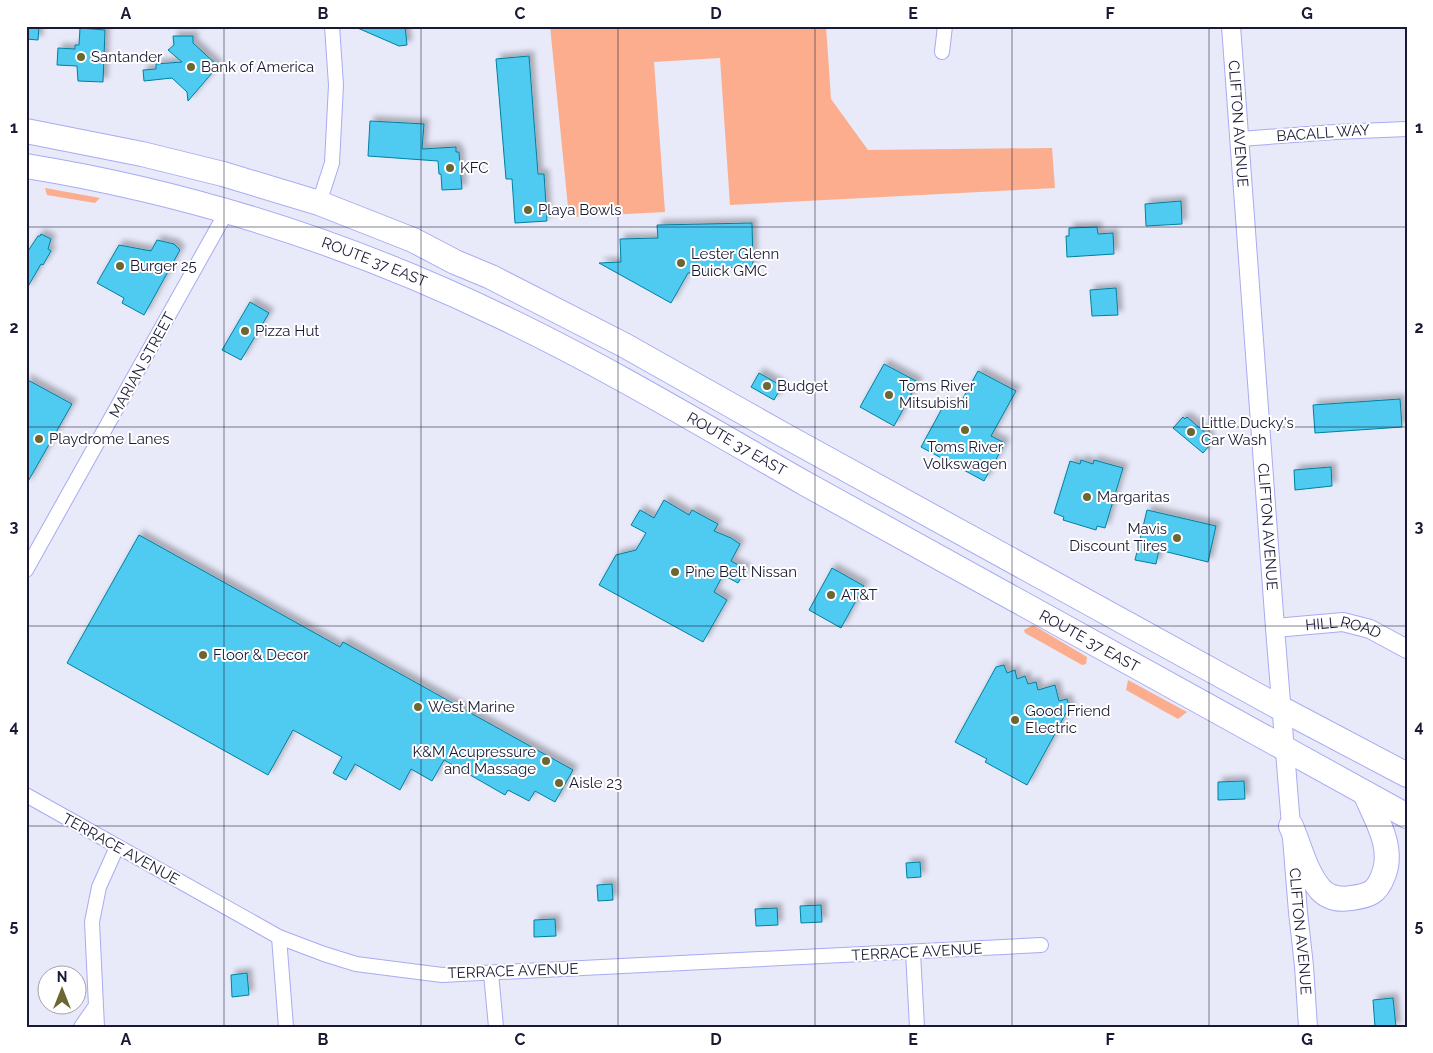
<svg xmlns="http://www.w3.org/2000/svg" width="1433" height="1053" viewBox="0 0 1433 1053" font-family="Raleway,sans-serif">
  <defs>
    <filter id="shadow"><feDropShadow dx="4.5" dy="-4.5" stdDeviation="2.5" flood-color="#0004"/></filter>
  </defs>
  <rect width="100%" height="100%" fill="#e8e9f9"/>
  <g fill="#fcad8d">
    <path d="M550 26H826L831 99 868 150 1052 148 1055 188 730 205 720 58 654 62 665 212 569 217Z"/>
    <path d="M45 188 100 198 95 203 47 195Z"/>
    <path d="M1033 625 1087 657 1086 664 1082 665 1025 633 1024 630Z"/>
    <path d="M1128 680 1187 712 1178 719 1126 690Z"/>
  </g>
  <g fill="#4fcaf1" stroke="#01809f" filter="url(#shadow)">
    <path d="M26 26H39L38 40 26 39Z"/>
    <path d="M353 26H405L407 45 399 46Z"/>
    <path d="M80 28 105 30 103 82 78 81 77 66 57 65 58 48 75 49V45H79Z"/>
    <path d="M173 36H193V43L218 66 188 101 187 92 172 78 144 81 143 70 156 69V64L182 62 168 50 174 45Z"/>
    <path d="M529 56 538 174H544L547 221 515 223 512 179H506L496 59Z"/>
    <path d="M370 121 424 124 422 149 456 147V152H459L462 189 442 190 441 174H439L438 161 368 156Z"/>
    <path d="M1181 201 1182 224 1146 226 1145 204Z"/>
    <path d="M752 223 753 267 715 268V272L688 273 671 303 599 263 621 262 620 239 658 238 657 225Z"/>
    <path d="M1097 227 1098 234 1113 233 1114 254 1067 257 1066 236H1069V228Z"/>
    <path d="M41 234 51 239 48 249 51 251 43 265 41 264 26 290V254L38 236H40Z"/>
    <path d="M157 240 174 244 180 250 144 315 122 303 124 298 97 283 119 245 151 251Z"/>
    <path d="M1116 288 1118 315 1092 316 1090 290Z"/>
    <path d="M250 302 269 313 241 360 222 350Z"/>
    <path d="M884 364 918 382 894 426 860 407Z"/>
    <path d="M978 371 1016 391 991 436 1005 443 984 481 921 447 945 403 957 409Z"/>
    <path d="M759 373 782 386 774 400 751 387Z"/>
    <path d="M26 379 72 404 26 485Z"/>
    <path d="M1400 399 1402 427 1315 433 1313 405Z"/>
    <path d="M1183 417 1185 419 1187 417 1209 436 1210 445 1203 453 1173 428Z"/>
    <path d="M1081 460 1093 464 1094 460 1123 468 1105 528 1097 526 1096 530 1063 520 1064 517 1054 513 1070 461 1080 464Z"/>
    <path d="M1331 467 1332 486 1295 490 1294 470Z"/>
    <path d="M664 500 689 515 692 510 718 524 714 531 731 538 740 544 731 561 746 569 738 583 723 575 714 592 727 600 703 642 599 585 616 555 636 550 646 533 631 525 640 510 654 518Z"/>
    <path d="M1147 510 1216 526 1208 562 1159 550 1156 564 1135 560Z"/>
    <path d="M139 535 340 647 343 642 573 770 555 802 535 791 529 801 508 790 505 795 444 760 432 781 411 769 400 790 355 764 346 780 333 773 342 757 293 730 268 775 67 663Z"/>
    <path d="M832 568 864 586 841 628 809 610Z"/>
    <path d="M1004 665 1007 673 1015 670 1017 679 1025 676 1028 684 1036 682 1038 690 1055 685 1059 701 1067 699 1071 712 1066 713 1059 726 1061 731 1056 732 1027 785 985 762 987 759 955 742 996 667Z"/>
    <path d="M1244 781 1245 799 1218 800V782Z"/>
    <path d="M920 862 921 877 907 878 906 863Z"/>
    <path d="M612 884 613 900 598 901 597 885Z"/>
    <path d="M821 905 822 922 801 923 800 906Z"/>
    <path d="M777 908 778 925 756 926 755 909Z"/>
    <path d="M555 919 556 936 534 937V920Z"/>
    <path d="M247 973 249 995 232 997 231 975Z"/>
    <path d="M1393 998 1396 1027H1375L1373 1000Z"/>
  </g>
  <g fill="none" stroke-linecap="round" stroke-linejoin="round">
    <g stroke="#a9abf3" stroke-width="16">
      <g id="minor">
        <path d="M942 52 945 26"/>
        <path d="M1240 139 1335 132 1407 129"/>
        <path d="M319 203 332 163 336 85 332 26"/>
        <path d="M26 570 227 211"/>
        <path d="M26 795 279 937 324 954 356 964 442 975 1041 945"/>
        <path d="M279 937 286 1027"/>
        <path d="M913 952 917 1027"/>
        <path d="M491 973 496 1027"/>
        <path d="M81 1027 95 1007"/>
        <path d="M97 1027 92 922 99 887 117 847"/>
      </g>
    </g>
    <g stroke="#a9abf3" stroke-width="20">
      <g id="tertiary">
        <path id="s1" d="M1231 26 1275 628 1298 912 1304 966 1308 1027"/>
        <path id="s2" d="M1275 628 1343 622 1370 629 1407 649"/>
      </g>
    </g>
    <g stroke="#a9abf3" stroke-width="26">
      <g id="trunk">
        <path d="M26 131 142 154 223 174 319 203 413 240 455 262 491 277 624 345 782 434 1282 709 1407 775"/>
        <path id="s3" d="M26 166C192 193 351 244 502 317 607 367 706 427 806 484 1006 595 1206 706 1407 816"/>
        <path d="M1291 826C1300 847 1305 871 1320 889 1328 898 1339 900 1351 898 1368 896 1377 893 1383 876 1395 848 1376 819 1365 793"/>
      </g>
    </g>
    <use href="#minor" stroke="#fff" stroke-width="14"/>
    <use href="#tertiary" stroke="#fff" stroke-width="18"/>
    <use href="#trunk" stroke="#fff" stroke-width="24"/>
  </g>
  <path fill="none" stroke="#1a1934" stroke-width="1" stroke-opacity="0.55" d="M224 26V1027M421 26V1027M618 26V1027M815 26V1027M1012 26V1027M1209 26V1027M26 227H1407M26 427H1407M26 626H1407M26 826H1407"/>
  <g fill="#6c6633" stroke="#fff" stroke-width="2">
    <circle cx="81" cy="57" r="5"/>
    <circle cx="191" cy="67" r="5"/>
    <circle cx="450" cy="168" r="5"/>
    <circle cx="528" cy="210" r="5"/>
    <circle cx="681" cy="263" r="5"/>
    <circle cx="120" cy="266" r="5"/>
    <circle cx="245" cy="331" r="5"/>
    <circle cx="767" cy="386" r="5"/>
    <circle cx="889" cy="395" r="5"/>
    <circle cx="965" cy="430" r="5"/>
    <circle cx="1191" cy="432" r="5"/>
    <circle cx="39" cy="439" r="5"/>
    <circle cx="1087" cy="497" r="5"/>
    <circle cx="1177" cy="538" r="5"/>
    <circle cx="675" cy="572" r="5"/>
    <circle cx="831" cy="595" r="5"/>
    <circle cx="203" cy="655" r="5"/>
    <circle cx="418" cy="707" r="5"/>
    <circle cx="1015" cy="720" r="5"/>
    <circle cx="546" cy="761" r="5"/>
    <circle cx="559" cy="783" r="5"/>
  </g>
  <g text-anchor="middle" dominant-baseline="central" stroke-width="4" stroke-linejoin="round" paint-order="stroke">
    <g font-size="15" fill="#1a1934" stroke="#fff" text-anchor="start">
      <text x="91" y="57">Santander</text>
      <text x="201" y="67">Bank of America</text>
      <text x="460" y="168">KFC</text>
      <text x="538" y="210">Playa Bowls</text>
      <text x="691" y="254">Lester Glenn<tspan x="691" dy="17">Buick GMC</tspan></text>
      <text x="130" y="266">Burger 25</text>
      <text x="255" y="331">Pizza Hut</text>
      <text x="777" y="386">Budget</text>
      <text x="899" y="386">Toms River<tspan x="899" dy="17">Mitsubishi</tspan></text>
      <text x="1201" y="423">Little Ducky's<tspan x="1201" dy="17">Car Wash</tspan></text>
      <text x="49" y="439">Playdrome Lanes</text>
      <text x="965" y="447" text-anchor="middle">Toms River<tspan x="965" dy="17">Volkswagen</tspan></text>
      <text x="1097" y="497">Margaritas</text>
      <text x="1167" y="529" text-anchor="end">Mavis<tspan x="1167" dy="17">Discount Tires</tspan></text>
      <text x="685" y="572">Pine Belt Nissan</text>
      <text x="841" y="595">AT&amp;T</text>
      <text x="213" y="655">Floor &amp; Decor</text>
      <text x="428" y="707">West Marine</text>
      <text x="1025" y="711">Good Friend<tspan x="1025" dy="17">Electric</tspan></text>
      <text x="536" y="752" text-anchor="end">K&amp;M Acupressure<tspan x="536" dy="17">and Massage</tspan></text>
      <text x="569" y="783">Aisle 23</text>
    </g>
    <g font-size="15" fill="#1a1934" stroke="#fff">
      <text stroke="none"><textPath href="#s1" startOffset="98">CLIFTON AVENUE</textPath></text>
      <text transform="translate(1323 133) rotate(-4)">BACALL WAY</text>
      <text stroke="none"><textPath href="#s3" startOffset="362">ROUTE 37 EAST</textPath></text>
      <text transform="translate(142 365) rotate(-61)">MARIAN STREET</text>
      <text stroke="none"><textPath href="#s3" startOffset="768">ROUTE 37 EAST</textPath></text>
      <text stroke="none"><textPath href="#s1" startOffset="502">CLIFTON AVENUE</textPath></text>
      <text stroke="none"><textPath href="#s2" startOffset="69">HILL ROAD</textPath></text>
      <text stroke="none"><textPath href="#s3" startOffset="1172">ROUTE 37 EAST</textPath></text>
      <text transform="translate(121 849) rotate(29)">TERRACE AVENUE</text>
      <text stroke="none"><textPath href="#s1" startOffset="908">CLIFTON AVENUE</textPath></text>
      <text transform="translate(917 952) rotate(-3)">TERRACE AVENUE</text>
      <text transform="translate(513 971) rotate(-2)">TERRACE AVENUE</text>
    </g>
  </g>
  <rect width="1433" height="1053" fill="none" stroke="#ffffff" stroke-width="55"/>
  <g transform="translate(62 990)"><circle r="24" fill="#ffffff" stroke="#a3a3ae"/>
  <path d="M0-4L9 19L0 12L-9 19Z" fill="#6c6633"/>
  <text y="-8" font-size="14" font-weight="bold" text-anchor="middle" fill="#1a1934">N</text>
  </g>
  <rect x="28" y="28" width="1378" height="998" fill="none" stroke="#1a1934" stroke-width="2"/>
  <g font-size="16" text-anchor="middle" font-weight="bold" fill="#1a1934">
    <text x="126" y="19">A</text>
    <text x="323" y="19">B</text>
    <text x="520" y="19">C</text>
    <text x="716" y="19">D</text>
    <text x="913" y="19">E</text>
    <text x="1110" y="19">F</text>
    <text x="1307" y="19">G</text>
    <text x="14" y="133">1</text>
    <text x="1419" y="133">1</text>
    <text x="14" y="333">2</text>
    <text x="1419" y="333">2</text>
    <text x="14" y="532">3</text>
    <text x="1419" y="532">3</text>
    <text x="14" y="732">4</text>
    <text x="1419" y="732">4</text>
    <text x="14" y="931">5</text>
    <text x="1419" y="931">5</text>
    <text x="126" y="1045">A</text>
    <text x="323" y="1045">B</text>
    <text x="520" y="1045">C</text>
    <text x="716" y="1045">D</text>
    <text x="913" y="1045">E</text>
    <text x="1110" y="1045">F</text>
    <text x="1307" y="1045">G</text>
  </g>
</svg>
